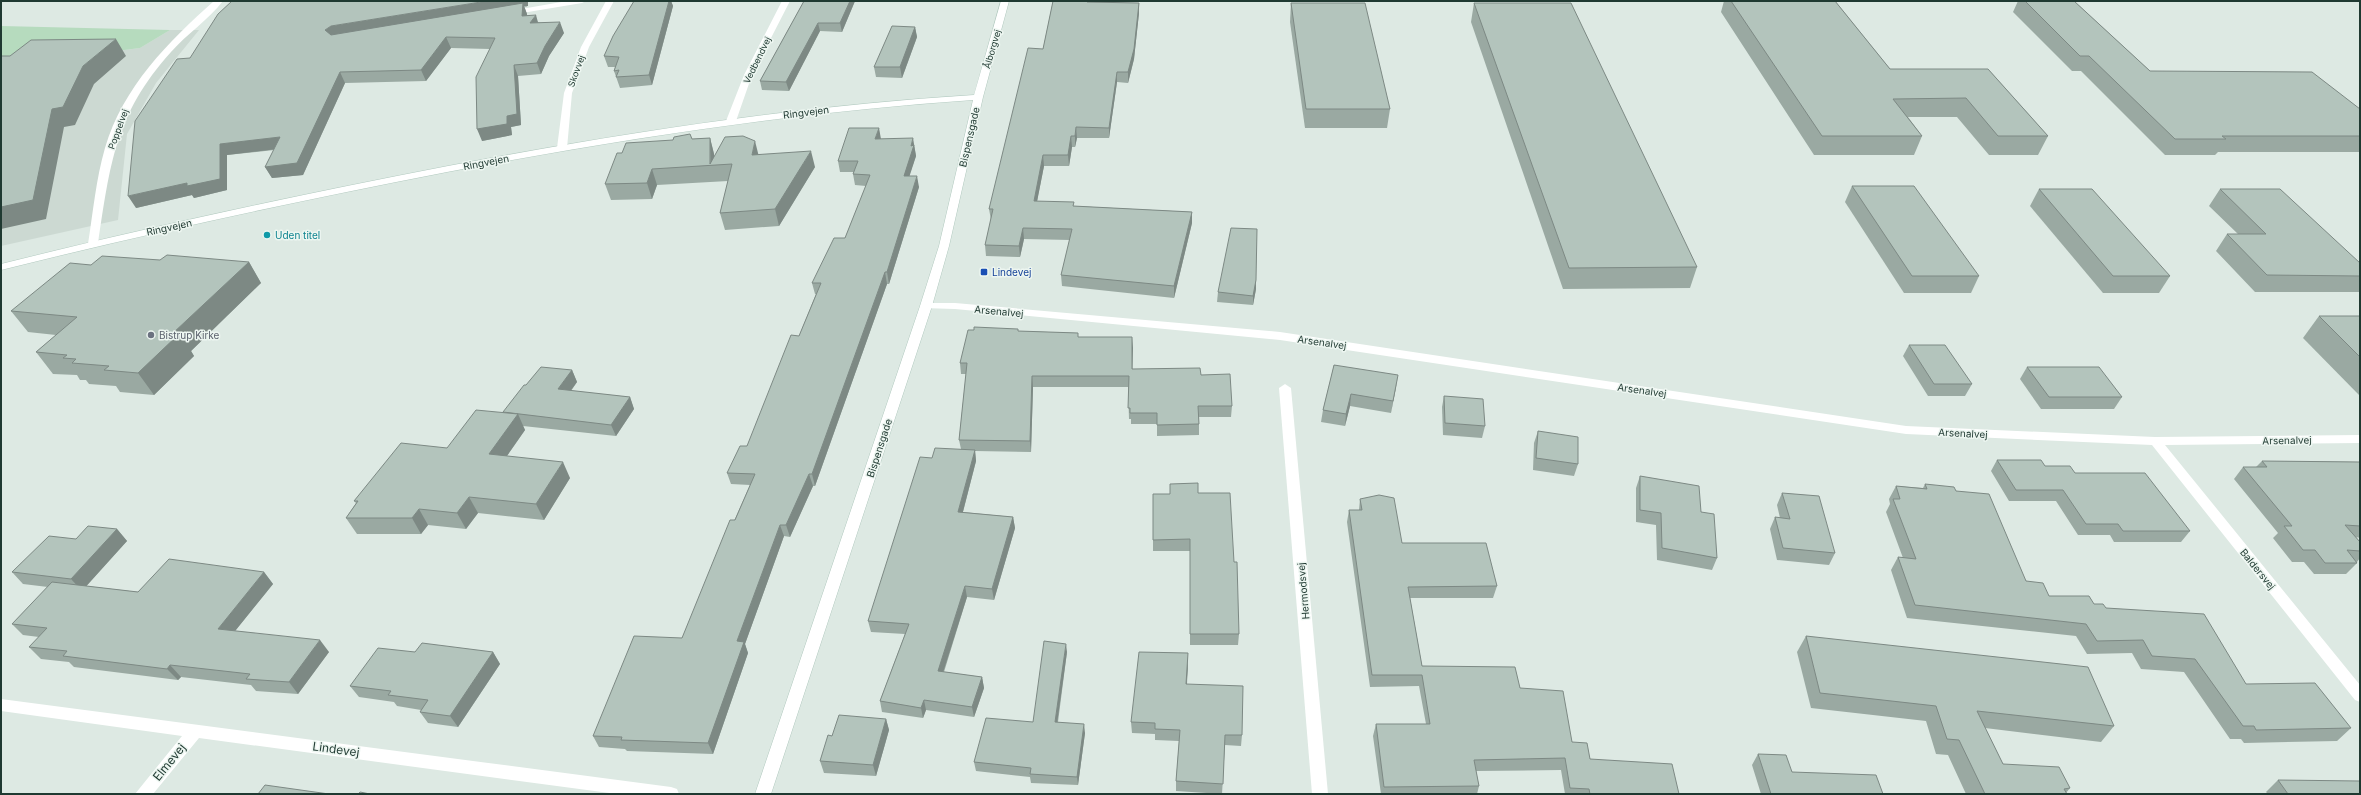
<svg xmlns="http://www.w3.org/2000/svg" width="2361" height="795" viewBox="0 0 2361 795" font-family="Inter,sans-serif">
  <rect width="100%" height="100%" fill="#dde9e3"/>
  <path fill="#ccd9d2" d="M170 30H199L156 83 127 134 118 220 1 246V56L85 55 140 48Z"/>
  <path fill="#b6dbbe" d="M1 26 170 30 140 48 85 55 1 56Z"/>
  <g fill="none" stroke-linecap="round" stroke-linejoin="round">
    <g stroke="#b1c9bf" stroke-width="1">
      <path id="secondary" d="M1001 1H1009L983 97 949 246 932 306 771 794H755L920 306 939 246 973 100C796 112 621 139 447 172 297 201 149 233 1 270V264C149 227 298 195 448 166 622 133 797 106 974 95Z"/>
    </g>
    <g fill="#fff" fill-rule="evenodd">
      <path d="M214 1H223C208 20 187 34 171 52 115 114 110 165 98 244L93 247 89 246 88 244C93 212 96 179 105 148 123 87 168 42 214 1Z"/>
      <path d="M567 1H586L582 3 510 15 506 13 510 11Z"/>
      <path d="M606 1H614L589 47 572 93 567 148 562 151 559 150 557 148 564 93 581 47Z"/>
      <path d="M782 1H790L752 75 736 121 731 124 728 123 726 121 744 75Z"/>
      <path d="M926 303H955L1280 332 1906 426 2155 437 2360 435V443L2165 445 2360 685V702L2355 700 2152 445 1906 434 1280 340 955 309 922 308 920 306Z"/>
      <path d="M1285 384 1291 388 1328 794H1312L1279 388Z"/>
      <path d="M1 699 671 787 677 789 679 794H617L199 738 153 794H135L182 736 1 711Z"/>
    </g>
    <use href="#secondary" fill="#fff" fill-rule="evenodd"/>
  </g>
  <g fill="#9aa9a2">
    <path d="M634 1H671L673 6 652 85 620 88 614 71 615 67H608L604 56Z"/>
    <path d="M804 1H855L842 32 820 31 789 91 762 90 760 81Z"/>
    <path d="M1053 1H1089V2L1139 3V13L1134 59 1128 83 1117 82 1109 138H1077L1075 147H1072L1069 166H1044L1037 201 1074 206 1192 212V223L1174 298 1062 286 1061 275 1070 240 1024 239 1020 257 986 256 985 245 991 220 989 209 1043 49Z"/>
    <path d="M1724 1H1835L1890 69H1988L2048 136 2038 155H1989L1957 117H1908L1922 136 1914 155H1814L1721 12Z"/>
    <path d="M2018 1H2074L2150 71 2360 109V152H2218L2215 155H2165L2081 71H2072L2013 12Z"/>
    <path d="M1291 3 1390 109 1387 128H1305L1290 22Z"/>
    <path d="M1474 3 1697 267 1690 288 1563 289 1471 22Z"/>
    <path d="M524 6 527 14V15L538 22 564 33 549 56 541 74 518 76 521 125 511 127 512 135 482 141 490 49 451 48 426 81 345 83 303 175 272 178 265 167 274 150 227 155V190L194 198 192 195 136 208 190 58 528 6Z"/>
    <path d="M915 27 917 37 902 78 876 77 874 67Z"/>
    <path d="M710 138 714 154V157L758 154 815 167 779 226 725 230 720 213 728 181 657 185 652 199 611 200 605 184 622 153 692 139Z"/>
    <path d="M881 139 914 145 916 156 909 176 919 187 889 284H887L815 486H813L790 537 784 536 745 644 748 653 713 754 627 751 625 749 599 747 593 736 682 638 750 485 731 484 727 473 747 446 799 336 816 294H815L812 283 845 238 866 186 855 185 853 174 854 172H840L838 161Z"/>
    <path d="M1852 186 1979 276 1971 293H1904L1845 202Z"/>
    <path d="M2039 189 2170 276 2159 293H2103L2030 206Z"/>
    <path d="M2220 189 2360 263V292H2255L2216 251 2227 234H2238L2209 206Z"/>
    <path d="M160 260 249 262 261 283 191 351 194 356 154 395 120 392 116 386 89 384 86 380H80L77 375 53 374 36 352 56 335 28 332 11 311 91 265Z"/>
    <path d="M1256 280V289L1253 305 1217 302 1218 292Z"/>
    <path d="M2319 316H2360V396L2303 338Z"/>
    <path d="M1019 331 1078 333V337H1132V369L1201 375 1232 406 1231 417H1199V435L1157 436V424H1131V419H1129L1128 387H1033L1031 452 975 451 976 461 963 512 1013 517 1015 528 994 600 967 597 944 672 982 677 984 688 974 717 926 710 923 718 882 712 880 701 905 634 871 632 868 621 932 458 961 449 959 440 966 374H961L960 363Z"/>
    <path d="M1909 345 1972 384 1965 396H1928L1903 356Z"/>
    <path d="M1334 365 1396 387 1391 413 1350 406 1345 426 1321 422 1323 410Z"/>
    <path d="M2027 367 2122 397 2114 409H2041L2020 379Z"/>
    <path d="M572 370 577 382 571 391 630 397 634 409 616 436 523 426 525 430 507 456 570 478 544 520 478 513 466 529 428 525 421 534H357L346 518 356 503 354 501 447 448 503 413 526 385Z"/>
    <path d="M1444 396 1485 426 1482 438 1443 435 1442 407Z"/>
    <path d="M1538 431 1578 464 1574 476 1533 470 1534 443Z"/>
    <path d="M1997 460 2045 466 2075 473 2190 531 2181 542H2114L2110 535H2078L2056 501H2009L1991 471Z"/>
    <path d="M2262 461 2360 462V538L2356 537 2360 542V558L2357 562V563L2346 574H2314L2304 562H2292L2273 538 2278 533 2234 479 2243 467H2256Z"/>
    <path d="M1640 476 1701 512 1717 558 1712 570 1657 560 1656 525 1636 522V488Z"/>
    <path d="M1925 484 1956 491 2026 581 2049 596 2094 604 2106 608 2246 684 2351 728 2337 741 2244 743 2241 739H2230L2184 672 2141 669 2132 653 2087 654 2076 636 1907 618 1891 570 1898 557 1903 558 1886 512 1890 504 1889 499 1896 486 1923 488Z"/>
    <path d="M1198 493 1239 634 1238 645H1190V551H1153V540Z"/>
    <path d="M1782 493 1835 553 1829 565 1777 560 1770 529 1775 517 1780 518 1777 505Z"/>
    <path d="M1360 499 1402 543 1497 586 1493 598H1410L1422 666 1520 688 1572 742 1590 759 1679 794H1565L1561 770 1476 771 1479 786 1477 794H1381L1373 736 1376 724H1426L1419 686 1370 687 1347 522 1349 510H1359Z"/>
    <path d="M117 529 127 541 86 586 138 592 264 572 273 584 235 631 329 652 298 694 256 691 251 685 181 677 178 680 74 667 69 662 41 659 29 647 39 637 23 635 12 624 48 587 23 584 12 572 76 539Z"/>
    <path d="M1806 636 2114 726 2101 742 1985 728 2003 764 2070 788 2066 793 2067 794H1966L1948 755 1936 754 1926 721 1811 708 1797 652Z"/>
    <path d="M415 652H493L500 664 458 727 428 723 420 712 421 710 397 706 394 702 359 697 350 686Z"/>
    <path d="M1067 652 1058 722 1085 733 1078 785 1031 783 1030 777 976 771 974 762 1033 722Z"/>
    <path d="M1188 664 1187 684 1242 735 1241 746 1225 745 1222 794 1176 791V781L1179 741 1155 740V734L1132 733 1131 722Z"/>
    <path d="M886 719 889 730 876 776 824 773 820 761 832 736Z"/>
    <path d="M1758 754 1792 772 1883 794H1761L1752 765Z"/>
    <path d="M2278 780 2360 794H2268L2266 792Z"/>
  </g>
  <g fill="#7d8984">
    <path d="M487 1H528V6H524L527 14 526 26 330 41 325 30 331 26Z"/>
    <path d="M669 1H671L673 6 652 85 649 75Z"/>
    <path d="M850 1H855L842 32 840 23Z"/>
    <path d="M1139 3V13L1134 59 1128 83V72Z"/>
    <path d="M536 15 539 26 530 23Z"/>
    <path d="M560 22 564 33 549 56 541 74 537 63 545 46Z"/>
    <path d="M818 23 820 31 789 91 786 82Z"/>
    <path d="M915 27 917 37 902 78 900 67Z"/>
    <path d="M446 37 451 48 426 81 421 70Z"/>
    <path d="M116 39 126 56 94 84 75 125 64 127 46 219 1 229V207L52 109 83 66Z"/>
    <path d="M514 65 518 76 521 125 511 127 512 135 482 141 477 129 507 116Z"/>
    <path d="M340 72 345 83 303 175 272 178 265 167Z"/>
    <path d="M1117 72V82L1109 138V128Z"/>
    <path d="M1076 127 1077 138 1075 147V136Z"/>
    <path d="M879 128 881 139 877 150 875 139Z"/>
    <path d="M1071 136 1072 147 1069 166 1068 155Z"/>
    <path d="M280 137 286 148 227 155V190L194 198 192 195 136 208 128 196 187 183 220 144Z"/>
    <path d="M710 138 714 154 715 165H711Z"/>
    <path d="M913 138 916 156 906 187 904 176Z"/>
    <path d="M755 141 759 157 752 155Z"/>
    <path d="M811 151 815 167 779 226 775 209Z"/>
    <path d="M1043 155 1044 166 1035 212 1034 201Z"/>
    <path d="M652 169 657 185 652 199 647 183Z"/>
    <path d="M917 176 919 187 889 284 887 272Z"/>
    <path d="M1192 212V223L1174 298V286Z"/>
    <path d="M1023 228 1024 239 1020 257 1019 246Z"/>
    <path d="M249 262 261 283 191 351 194 356 154 395 138 373 172 334Z"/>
    <path d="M885 272 887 284 815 486 812 474Z"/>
    <path d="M1256 280V289L1253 305V296Z"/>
    <path d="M1132 337 1133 348 1132 380Z"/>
    <path d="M572 370 577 382 563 401 558 389Z"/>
    <path d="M1398 375 1396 387 1391 413 1393 401Z"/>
    <path d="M1032 376 1033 387 1031 452 1030 441Z"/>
    <path d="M1351 394 1350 406 1345 426 1346 414Z"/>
    <path d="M630 397 634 409 616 436 611 425Z"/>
    <path d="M518 414 525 430 497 470 489 454Z"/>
    <path d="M975 450 976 461 960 523 958 512Z"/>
    <path d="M563 462 570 478 544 520 536 504Z"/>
    <path d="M809 474 813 486 790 537 786 525Z"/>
    <path d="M469 497 478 513 466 529 457 513Z"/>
    <path d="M419 509 428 525 421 534 412 518Z"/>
    <path d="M1013 517 1015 528 994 600 992 589Z"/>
    <path d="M780 525 784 536 745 644 748 653 713 754 708 743 737 641Z"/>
    <path d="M117 529 127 541 82 591 71 579Z"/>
    <path d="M264 572 273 584 227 641 218 629Z"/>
    <path d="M965 586 967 597 940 682 938 671Z"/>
    <path d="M320 640 329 652 298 694 289 682Z"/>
    <path d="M1066 644 1067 652 1056 731 1055 722Z"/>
    <path d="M493 652 500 664 458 727 450 716Z"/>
    <path d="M1188 653V664L1186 694V684Z"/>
    <path d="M170 665 181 677 178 680 167 669Z"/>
    <path d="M982 677 984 688 974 717 972 707Z"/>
    <path d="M924 700 926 710 923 718 921 708Z"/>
    <path d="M886 719 889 730 876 776 873 765Z"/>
    <path d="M1084 724 1085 733 1078 785 1077 777Z"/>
  </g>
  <g fill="#b3c4bc" stroke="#7d8984">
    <path d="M232 1H487L331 26 325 30 331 35 523 3 522 16 536 15 530 23 560 22 545 46 537 63 514 65 517 114 507 116V124L477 129 476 77 495 38 446 37 421 70 340 72 297 163 265 167 280 137 220 144V179L187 186V183L128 196 135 121 177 59 190 58 218 14Z"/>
    <path d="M634 1H669L649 75 616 77 619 70 614 71 619 57 604 56 613 36Z"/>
    <path d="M804 1H850L840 23H818L786 82 760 81Z"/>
    <path d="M1053 1H1087V2L1139 3 1134 49 1128 72H1117L1109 128 1076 127 1075 136H1071L1068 155H1043L1034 201 1074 202 1073 206 1192 212 1174 286 1061 275 1072 229 1023 228 1019 246 985 245 993 209H989L1028 48 1043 49Z"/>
    <path d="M1731 1H1835L1890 69H1988L2048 136H1998L1966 98 1893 99 1922 136H1822Z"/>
    <path d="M2025 1H2074L2150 71 2312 72 2360 109V136H2222L2226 139H2175L2089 56H2080Z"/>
    <path d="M1291 3H1365L1390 109H1306Z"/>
    <path d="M1474 3H1571L1697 267 1569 268Z"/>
    <path d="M892 26 915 27 900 67H874Z"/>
    <path d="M116 39 83 66 63 107 52 109 33 200 1 207V56H10L31 40Z"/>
    <path d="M849 128H879L875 139 913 138 911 146 914 145 904 176H917L887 272H885L812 474H809L786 525H780L737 641 744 642 708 743 621 740 622 737 593 736 634 636 682 638 730 520H735L755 474 727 473 740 446H747L791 335 799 336 821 283H812L834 238H845L870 175 853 174 858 161H838Z"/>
    <path d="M690 134 692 139 710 138V164L725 137 743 136 755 141 752 155 811 151 775 209 720 213 732 164 652 169 647 183 605 184 617 153H622L626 143 673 140 674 137Z"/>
    <path d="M1852 186H1914L1979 276H1912Z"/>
    <path d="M2039 189H2092L2170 276H2113Z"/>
    <path d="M2220 189H2280L2360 263V276L2267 275 2227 234H2266Z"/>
    <path d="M1231 228 1257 229 1256 280 1253 296 1218 292Z"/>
    <path d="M167 255 249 262 172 334H179L138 373 104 370 109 366 72 363 76 359 63 358 67 355 36 352 77 317 11 311 70 263 91 265 102 256 160 260Z"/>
    <path d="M2319 316H2360V357Z"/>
    <path d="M974 327 1018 329V331L1078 333V337H1132V369L1200 368 1201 375 1230 374 1232 406H1198L1199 424 1157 425V413H1130V408H1128L1129 376H1032L1030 441 959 440 967 363H960L968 330H974Z"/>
    <path d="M1909 345H1945L1972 384H1934Z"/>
    <path d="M1334 365 1398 375 1393 401 1351 394 1346 414 1323 410Z"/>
    <path d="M541 367 572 370 558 389 630 397 611 425 503 412 524 385H526Z"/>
    <path d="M2027 367H2099L2122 397H2049Z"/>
    <path d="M1444 396 1483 399 1485 426 1445 423Z"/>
    <path d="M476 410 518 414 489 454 563 462 536 504 469 497 457 513 419 509 412 518H346L358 501H354L401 443 447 448Z"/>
    <path d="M1538 431 1578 437V464L1536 458Z"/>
    <path d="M935 448 975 450 958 512 1013 517 992 589 965 586 938 671 982 677 972 707 924 700 921 708 880 701 909 624 868 621 920 457 932 458Z"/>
    <path d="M1997 460H2041L2045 466H2070L2075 473H2145L2190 531H2123L2118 524H2086L2063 490H2016Z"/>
    <path d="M2262 461 2360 462V526L2345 525 2360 542V551L2347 550 2357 563H2325L2315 550H2303L2284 526H2292L2243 467H2267Z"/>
    <path d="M1640 476 1699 486 1701 512 1714 514 1717 558 1662 548 1661 513 1640 510Z"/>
    <path d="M1198 483V493H1230L1234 562H1237L1239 634H1190V539L1153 540V494H1170V484Z"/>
    <path d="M1925 484 1954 487 1956 491 1989 494 2026 581 2043 583 2049 596H2089L2094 604H2103L2106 608 2204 614 2246 684 2315 683 2351 728 2256 730 2254 726H2243L2195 659 2152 656 2143 640 2097 641 2086 624 1915 605 1898 557 1916 559 1893 499H1900L1896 486 1927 489Z"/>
    <path d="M1782 493 1819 496 1835 553 1783 548 1775 517 1790 519Z"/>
    <path d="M1379 495 1394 498 1402 543H1486L1497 586 1408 587 1422 666 1515 667 1520 688 1563 691 1572 742 1587 743 1590 759 1672 764 1679 794H1590L1589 789 1570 788 1565 758 1474 760 1479 786 1384 787 1376 724H1430L1422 675H1372L1349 510H1362L1360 499Z"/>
    <path d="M88 526 117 529 71 579 12 572 49 536 76 539Z"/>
    <path d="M169 559 264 572 218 629 320 640 289 682 246 679 250 674 170 665 167 669 63 656 67 651 29 647 47 628 12 624 52 582 138 592Z"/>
    <path d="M1806 636 2088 667 2114 726 1977 711 2003 764 2059 767 2070 788 2064 789 2067 794H1985L1959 740 1947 739 1936 706 1820 693Z"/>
    <path d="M1044 641 1066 644 1055 722 1084 724 1077 777 1030 774 1031 768 974 762 986 718 1033 722Z"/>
    <path d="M422 643 493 652 450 716 420 712 428 700 388 695 391 691 350 686 378 648 415 652Z"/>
    <path d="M1139 652 1188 653 1186 684 1243 686 1242 735H1225L1223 784 1176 781 1180 730 1155 729V723L1131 722Z"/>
    <path d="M839 715 886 719 873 765 820 761 828 735 832 736Z"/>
    <path d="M1758 754 1786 755 1792 772 1876 775 1883 794H1771Z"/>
    <path d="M2278 780 2360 781V794H2288Z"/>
    <path d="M265 785 329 794H258Z"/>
    <path d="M360 792 370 794H358Z"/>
  </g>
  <circle fill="#0f9aa8" stroke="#edf6f1" stroke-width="1.5" cx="267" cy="235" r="4"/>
  <rect fill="#1a4fb4" stroke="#edf6f1" stroke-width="1.5" x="980" y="268" width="8" height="8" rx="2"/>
  <circle fill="#6b7280" stroke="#edf6f1" stroke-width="1.5" cx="151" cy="335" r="4"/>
  <g text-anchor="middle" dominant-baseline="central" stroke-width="3" stroke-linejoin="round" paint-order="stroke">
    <g font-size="9" fill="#1f3931" stroke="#edf6f1">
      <text transform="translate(992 49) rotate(-74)">Ålborgvej</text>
      <text transform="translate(757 60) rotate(-64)">Vedbendvej</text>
      <text transform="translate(576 71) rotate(-70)">Skovvej</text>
      <text transform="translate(118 129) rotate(-70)">Poppelvej</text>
    </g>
    <g font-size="10" fill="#1f3931" stroke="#edf6f1">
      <text transform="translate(806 112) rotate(-7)">Ringvejen</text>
      <text transform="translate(969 137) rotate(-77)">Bispensgade</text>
      <text transform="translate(486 162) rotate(-11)">Ringvejen</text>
      <text transform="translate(169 227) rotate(-12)">Ringvejen</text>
      <text transform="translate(999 311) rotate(5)">Arsenalvej</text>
      <text transform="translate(1322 342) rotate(8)">Arsenalvej</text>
      <text transform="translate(1642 390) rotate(8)">Arsenalvej</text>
      <text transform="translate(1963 433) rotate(3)">Arsenalvej</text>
      <text transform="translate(2287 440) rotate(-1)">Arsenalvej</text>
      <text transform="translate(879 448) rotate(-72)">Bispensgade</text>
      <text transform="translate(2258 569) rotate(51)">Baldersvej</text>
      <text transform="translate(1303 591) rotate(-95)">Hermodsvej</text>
    </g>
    <g font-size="10" fill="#0d838f" stroke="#edf6f1" text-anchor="start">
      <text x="275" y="235">Uden titel</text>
    </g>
    <g font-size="10" fill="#164399" stroke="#edf6f1" text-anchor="start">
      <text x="992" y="272">Lindevej</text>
    </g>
    <g font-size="10" fill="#5b616d" stroke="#edf6f1" text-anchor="start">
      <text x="159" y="335">Bistrup Kirke</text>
    </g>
    <g font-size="12" fill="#1f3931" stroke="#edf6f1">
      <text transform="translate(336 749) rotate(8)">Lindevej</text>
      <text transform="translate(169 762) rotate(-51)">Elmevej</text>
    </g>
  </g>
  <rect width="2361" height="795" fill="none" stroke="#1f3931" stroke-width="4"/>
</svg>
